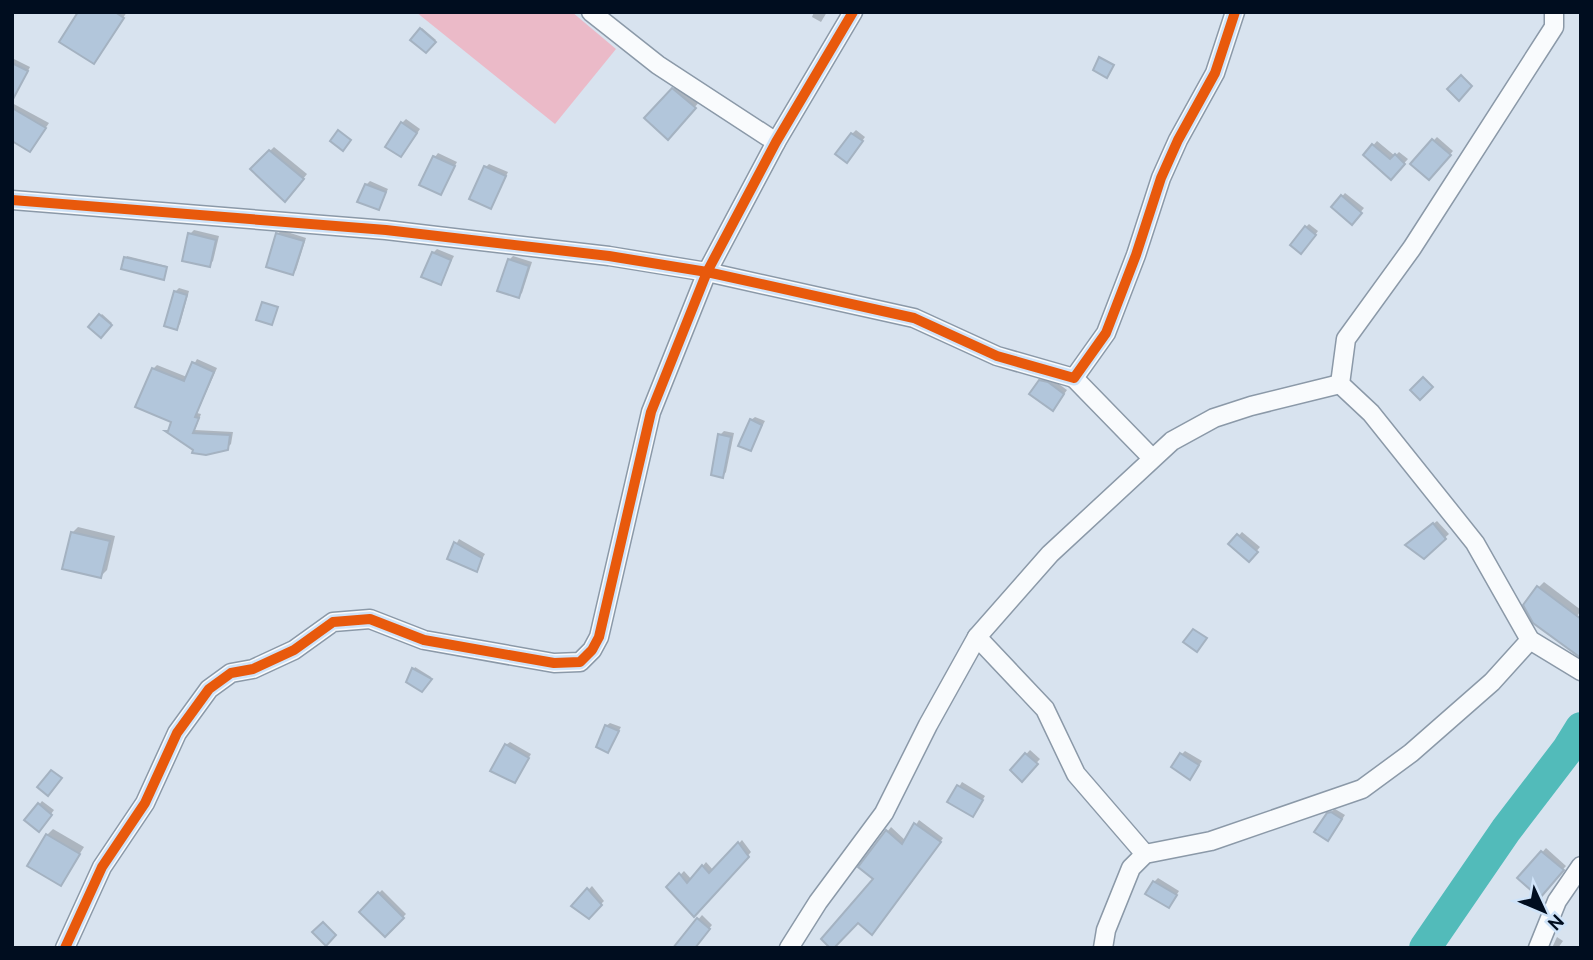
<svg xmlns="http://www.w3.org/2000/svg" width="1593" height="960" viewBox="0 0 1593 960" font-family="Cabin,sans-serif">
  <rect width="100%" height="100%" fill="#d8e3ef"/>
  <path fill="#ebbac8" d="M416 12H572L616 49 555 124Z"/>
  <g fill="#0003">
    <path d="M80 12H127L93 62Z"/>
    <path d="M814 12H827L821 22 812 17Z"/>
    <path d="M422 28 436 40 426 51 412 39Z"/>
    <path d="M12 58 30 67 12 101Z"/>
    <path d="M679 83 700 101 673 132 646 118Z"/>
    <path d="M12 103 49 123 33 146 12 139Z"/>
    <path d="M406 119 420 129 405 151 402 123Z"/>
    <path d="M856 130 865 137 850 157 852 134Z"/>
    <path d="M1437 137 1453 151 1429 178 1413 163Z"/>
    <path d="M1377 141 1395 156 1399 152 1408 159 1391 177 1365 155Z"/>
    <path d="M274 147 307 174 289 196 252 169Z"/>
    <path d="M438 153 457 162 440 193 435 157Z"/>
    <path d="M489 164 508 172 491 207 486 167Z"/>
    <path d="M370 181 388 189 378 208 366 185Z"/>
    <path d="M1345 193 1364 208 1352 222 1333 207Z"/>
    <path d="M1309 224 1318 231 1305 248 1306 227Z"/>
    <path d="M194 230 219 236 213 261 209 265 190 234Z"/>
    <path d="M281 230 306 238 296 270 293 273 278 234Z"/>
    <path d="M437 249 454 256 440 283 433 253Z"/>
    <path d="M127 256 167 266 165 277 126 258Z"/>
    <path d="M513 256 532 262 522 293 518 296 509 260Z"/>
    <path d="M179 288 189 291 180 324 176 328 175 292Z"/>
    <path d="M102 314 112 323 101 335 91 326Z"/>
    <path d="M197 359 217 368 197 413 201 414 195 430 233 432 231 444 227 448 195 449 167 431 173 421 153 369 157 365 187 377Z"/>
    <path d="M1044 377 1052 379 1067 390 1056 405 1040 381Z"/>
    <path d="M755 417 765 421 750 449 751 420Z"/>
    <path d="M724 431 734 433 726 472 723 476 720 435Z"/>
    <path d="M1437 521 1449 534 1423 557 1411 542Z"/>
    <path d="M78 527 115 536 107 570 101 576 72 533Z"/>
    <path d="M1242 532 1260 547 1249 560 1231 544Z"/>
    <path d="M459 539 485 554 476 569 449 558Z"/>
    <path d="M1544 582 1581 610 1576 618 1539 587Z"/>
    <path d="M415 667 431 677 422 689 408 682Z"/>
    <path d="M610 723 621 727 608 751 606 726Z"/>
    <path d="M510 742 531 754 515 781 506 745Z"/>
    <path d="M1030 750 1040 759 1022 779 1012 770Z"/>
    <path d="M1185 751 1202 761 1194 774 1182 754Z"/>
    <path d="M962 782 985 796 976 811 950 802Z"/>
    <path d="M42 801 54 810 42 826 39 805Z"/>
    <path d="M1335 809 1345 815 1331 835 1328 814Z"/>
    <path d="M919 820 943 838 929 859 910 879 913 881 875 929V879L860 867 891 827 906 841Z"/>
    <path d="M53 829 84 847 61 884 47 835Z"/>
    <path d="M742 840 751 852 694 915 669 887 684 871 692 880 706 862 714 871Z"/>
    <path d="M1546 848 1566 866 1540 895 1520 878Z"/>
    <path d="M1158 878 1179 891 1172 902 1154 882Z"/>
    <path d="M592 886 604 901 589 916 574 905Z"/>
    <path d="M382 890 406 914 385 935 361 912Z"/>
    <path d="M702 915 712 925 693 948H675Z"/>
    <path d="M1557 937 1563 941 1558 948H1552Z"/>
  </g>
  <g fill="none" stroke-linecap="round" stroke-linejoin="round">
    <path stroke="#52bbba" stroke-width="32" d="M1425 948 1506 830 1568 749 1581 728"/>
  </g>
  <g fill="#b2c6db" stroke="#a4b2c1" stroke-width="2">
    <path d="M78 12H115L124 18 94 64 59 42Z"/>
    <path d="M420 28 436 42 426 53 410 40Z"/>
    <path d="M1099 57 1114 65 1107 78 1093 70Z"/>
    <path d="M12 63 28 71 12 101Z"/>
    <path d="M1461 75 1472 86 1459 101 1447 89Z"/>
    <path d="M672 88 696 108 668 140 644 118Z"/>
    <path d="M12 108 46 128 30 152 12 141Z"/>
    <path d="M401 122 417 133 401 157 385 147Z"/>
    <path d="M338 130 351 140 343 151 330 141Z"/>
    <path d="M851 133 863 141 847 163 835 154Z"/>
    <path d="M1432 139 1451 155 1429 180 1410 164Z"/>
    <path d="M1372 144 1390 159 1395 154 1405 164 1391 180 1363 155Z"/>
    <path d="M269 150 304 179 285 202 250 169Z"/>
    <path d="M433 156 455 166 441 195 419 185Z"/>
    <path d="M484 166 506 176 491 209 469 199Z"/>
    <path d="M365 184 386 192 379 210 357 202Z"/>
    <path d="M1341 195 1362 213 1352 225 1331 207Z"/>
    <path d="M1305 226 1316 235 1301 254 1290 245Z"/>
    <path d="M188 233 216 240 210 267 182 261Z"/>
    <path d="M276 233 304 241 293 275 266 267Z"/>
    <path d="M432 252 451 260 441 285 421 277Z"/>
    <path d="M124 257 167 267 164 280 121 269Z"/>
    <path d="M508 259 529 266 519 298 497 291Z"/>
    <path d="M174 291 187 295 177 330 164 326Z"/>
    <path d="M262 302 278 307 272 325 256 320Z"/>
    <path d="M99 314 112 325 101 338 88 327Z"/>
    <path d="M192 362 214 372 195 417 199 418 193 433 230 435 228 450 206 455 192 453 193 450 165 431H168L171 422 135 407 152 368 184 381Z"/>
    <path d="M1423 377 1433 387 1420 400 1410 390Z"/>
    <path d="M1039 380 1048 382 1064 394 1053 411 1029 394Z"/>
    <path d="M750 419 762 425 751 451 738 446Z"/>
    <path d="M718 434 731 437 723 478 711 475Z"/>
    <path d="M1433 523 1446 539 1424 559 1405 545Z"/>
    <path d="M71 532 110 541 101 578 62 569Z"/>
    <path d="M1237 534 1258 552 1249 562 1228 544Z"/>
    <path d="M454 542 482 558 477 572 447 559Z"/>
    <path d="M1537 586 1581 619V658L1533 623 1523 605Z"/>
    <path d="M1193 629 1207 638 1197 652 1183 642Z"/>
    <path d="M412 668 432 679 422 692 406 682Z"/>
    <path d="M605 725 619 731 608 753 596 747Z"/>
    <path d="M505 744 529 758 515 783 490 771Z"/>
    <path d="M1025 753 1038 764 1022 782 1010 770Z"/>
    <path d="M1180 753 1199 765 1190 780 1171 767Z"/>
    <path d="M51 770 62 778 48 796 37 787Z"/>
    <path d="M957 785 983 800 973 817 947 802Z"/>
    <path d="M38 803 52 815 39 832 24 820Z"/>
    <path d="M1331 812 1342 819 1328 841 1314 832 1327 813Z"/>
    <path d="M914 823 941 842 872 935 858 923 834 948H830L821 939 873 879 858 867 886 830 902 844Z"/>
    <path d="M46 834 80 854 61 886 27 866Z"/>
    <path d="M738 842 749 857 694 917 666 887 679 873 687 883 702 865 709 873Z"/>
    <path d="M1541 851 1564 870 1540 898 1517 878Z"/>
    <path d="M1153 881 1177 895 1169 908 1145 894Z"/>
    <path d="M587 888 602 905 589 919 571 906Z"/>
    <path d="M378 892 404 918 385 937 359 912Z"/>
    <path d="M697 918 710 929 695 948H673Z"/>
    <path d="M323 922 336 935 326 946 312 932Z"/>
  </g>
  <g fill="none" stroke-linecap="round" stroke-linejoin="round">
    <g stroke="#8b99a8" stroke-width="21">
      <g id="minor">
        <path d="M591 12 658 65 776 142"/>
        <path d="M1554 12V27L1412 248 1346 339 1340 384 1371 413 1475 543 1530 640 1581 671"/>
        <path d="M12 200 386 230 609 256 707 272 914 318 997 356 1074 378 1106 333 1136 255 1161 178 1178 140 1215 73 1235 12"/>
        <path d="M1074 378 1152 458"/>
        <path d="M977 637 1045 709 1076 774 1145 854"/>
        <path d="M65 948 102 867 145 803 177 733 209 689 231 673 253 669 294 650 333 622 370 619 424 640 554 663 580 662 592 650 599 637 651 412 707 272 776 142 853 12"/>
        <path d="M789 948 818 902 884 813 928 725 977 637 1050 554 1172 441 1214 418 1251 406 1340 384"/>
        <path d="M1103 948 1106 930 1131 868 1145 854 1211 841 1362 789 1411 753 1492 682 1530 640"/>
        <path d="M1538 948 1557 901 1581 866"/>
      </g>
    </g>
    <use href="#minor" stroke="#f9fbfd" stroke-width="18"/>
    <g stroke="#cfe3f8" stroke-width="15">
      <g id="cycleway">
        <path d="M12 200 386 230 609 256 707 272 914 318 997 356 1074 378 1106 333 1136 255 1161 178 1178 140 1215 73 1235 12"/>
        <path d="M65 948 102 867 145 803 177 733 209 689 231 673 253 669 294 650 333 622 370 619 424 640 554 663 580 662 592 650 599 637 651 412 707 272 776 142 853 12"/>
      </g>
    </g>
    <use href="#cycleway" stroke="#e8590c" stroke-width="10"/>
  </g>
  <rect width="1593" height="960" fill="none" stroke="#000d1f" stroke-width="28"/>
  <g transform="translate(1544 911) rotate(134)" stroke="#cfe3f8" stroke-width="5" paint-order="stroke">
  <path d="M0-5L12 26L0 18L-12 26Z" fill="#000d1f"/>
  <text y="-10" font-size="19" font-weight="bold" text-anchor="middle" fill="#000d1f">N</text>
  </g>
</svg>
